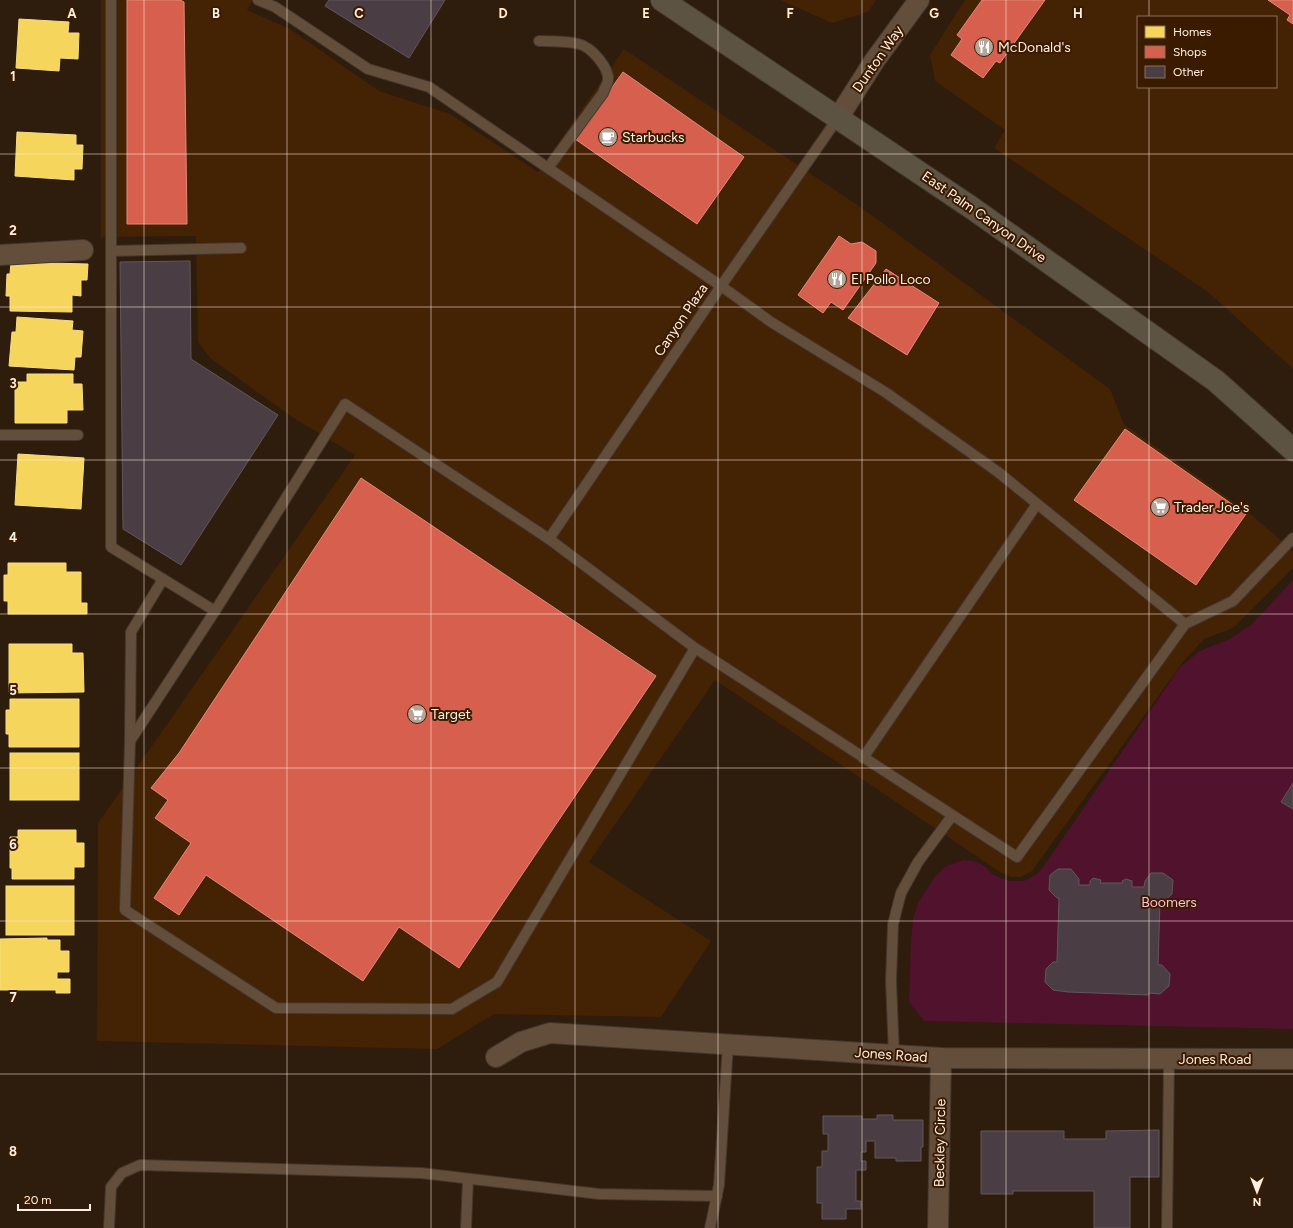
<svg xmlns="http://www.w3.org/2000/svg" width="1293" height="1228" viewBox="0 0 1293 1228" font-family="Figtree,sans-serif">
  <rect width="100%" height="100%" fill="#2e1c0d"/>
  <g fill="#442204" fill-rule="evenodd">
    <path d="M101 0H253L247 10 290 29 379 91 450 114 538 172 624 49 859 206 1110 389 1124 424 1253 516 1293 551V568L1233 628 1204 639 1183 662 1032 871 1021 877H1011L1000 872 715 680 589 862 711 941 661 1017 494 1014 437 1049 97 1041 98 823 355 455 292 417 211 359 198 342 196 236 101 237Z"/>
    <path d="M780 0H876L868 12 832 23Z"/>
    <path d="M965 0H1293V369L1208 292 994 148 1005 130 935 81 930 55ZM1138 17H1276V87H1138Z"/>
  </g>
  <path fill="#51122e" d="M1293 580V1029L924 1021 909 1002 911 942 913 919 918 903 935 877 944 867 964 860 977 862 986 867 991 873 998 877 1010 881H1024L1036 875 1044 866 1180 667 1200 651 1232 638 1252 624Z"/>
  <g fill="#f6d55c" stroke="#f8dd85">
    <path d="M19 19 69 22 68 33H79L78 59 60 58 59 71 16 68Z"/>
    <path d="M17 132 76 135V145H83L82 169H74V180L15 176Z"/>
    <path d="M11 262 88 264 87 280H81V296L72 295V312L10 311V296H6L7 274H10Z"/>
    <path d="M17 317 73 321 72 330 83 331 81 357H75L74 370 9 366 12 332H16Z"/>
    <path d="M27 374H73V384H82L83 410H67V423H15V382H27Z"/>
    <path d="M18 454 84 458 81 509 15 505Z"/>
    <path d="M8 563H66V572H81V603H87V614H8V601H4V575H8Z"/>
    <path d="M9 644H72V653H83L84 692 9 693Z"/>
    <path d="M10 699H79V747H9V734H6V710H10Z"/>
    <rect x="10" y="753" width="69" height="47"/>
    <path d="M18 830H76V843H84V867H74V879H12V868H10V837H18Z"/>
    <rect x="6" y="886" width="68" height="49"/>
    <path d="M47 938V940H60V951H69V972H57V979H70V993H56V990H0V939Z"/>
  </g>
  <g fill="#d6604d" stroke="#e28b7a">
    <path d="M127 0H180L184 2 187 224H127Z"/>
    <path d="M982 0H1045L1000 63 996 61 983 78 951 55 962 39 957 35Z"/>
    <path d="M1268 0H1293V24L1287 20 1290 15Z"/>
    <path d="M623 72 744 157 697 224 575 139Z"/>
    <path d="M839 236 851 244 862 242 876 251V263L843 310 831 302 823 313 798 295Z"/>
    <path d="M886 269 939 303 907 355 848 318Z"/>
    <path d="M1125 429 1246 514 1196 585 1074 500Z"/>
    <path d="M361 478 656 676 459 968 399 927 363 981 206 875 179 915 154 898 191 843 155 818 168 800 151 788 179 753Z"/>
  </g>
  <g fill="#4a3d43" stroke="#62565c">
    <path d="M329 0H445L409 58 325 6Z"/>
    <path d="M190 261 191 359 278 415 181 565 123 529 120 262Z"/>
    <path d="M1293 783V809L1281 802Z"/>
    <path d="M1058 869H1071L1079 879V885H1090V881L1093 878 1101 880 1100 883H1123L1122 881 1126 879 1132 881V887H1144L1145 881 1151 873H1163L1173 880 1172 894 1163 902 1160 901 1158 965H1162L1170 974 1169 986 1160 994 1149 993V995L1068 992 1053 990 1045 982 1046 969 1053 962H1057L1059 898H1057L1049 890 1050 875Z"/>
    <path d="M877 1115H893V1120H923V1147H921V1161H896V1158H875V1141H866V1152H861V1161H866V1170H856V1201H861V1209H846V1219H822V1203H817V1167H822V1151H828V1134H823V1116H862V1119H877Z"/>
    <path d="M1159 1130V1177H1130V1228H1094V1191H1013V1194H981V1131H1064V1139H1106V1131Z"/>
  </g>
  <g fill="none" stroke-linecap="round" stroke-linejoin="round">
    <g stroke="#43362e" stroke-width="12">
      <g id="service">
        <path d="M111 0V547L215 611"/>
        <path d="M258 0 275 7 368 69 429 87 721 286 771 322 885 392 998 472 1185 624"/>
        <path d="M539 41C552 41 566 41 579 44 591 47 610 68 608 81 607 85 604 89 603 93L548 168"/>
        <path d="M111 251 241 248"/>
        <path d="M0 435H78"/>
        <path d="M549 539 721 286 838 118"/>
        <path d="M695 648 497 982 452 1009 276 1008 125 910 130 741 215 611 345 404 549 539 695 648 1017 857 1185 624 1233 601 1293 538"/>
        <path d="M130 740 131 632 163 579"/>
        <path d="M863 758 1037 504"/>
        <path d="M894 1055 891 981 893 924 901 893 918 862 952 816"/>
        <path d="M109 1228 111 1187 122 1173 140 1165 421 1173 599 1194 717 1196"/>
        <path d="M466 1228 468 1179"/>
        <path d="M710 1228 719 1185 728 1044"/>
        <path d="M1167 1228 1169 1059"/>
      </g>
    </g>
    <g stroke="#43362e" stroke-width="22">
      <g id="minor">
        <path d="M838 118 875 60 919 0"/>
        <path d="M0 255 83 250"/>
        <path d="M496 1057 521 1042 550 1033 941 1058 1293 1059"/>
        <path d="M938 1228 941 1058"/>
      </g>
    </g>
    <g stroke="#43362e" stroke-width="24">
      <path id="primary" d="M662 0 972 208 1216 381 1293 450"/>
    </g>
    <use href="#service" stroke="#634e3b" stroke-width="10"/>
    <use href="#minor" stroke="#634e3b" stroke-width="20"/>
    <use href="#primary" stroke="#5d5343" stroke-width="22"/>
  </g>
  <path fill="none" stroke="#feefe4" stroke-width="1" stroke-opacity="0.55" d="M144 0V1228M287 0V1228M431 0V1228M575 0V1228M718 0V1228M862 0V1228M1006 0V1228M1149 0V17M1149 87V1228M0 154H1293M0 307H1293M0 460H1293M0 614H1293M0 768H1293M0 921H1293M0 1074H1293"/>
  <defs>
    <g id="restaurant-disc" transform="scale(1)"><circle r="9.5" fill="#b5a599" stroke="#3b1b00"/><path d="M-5-6h1v4h1v-4h1v4h1v-4h1v5L-1.5 .5V6h-2V.5L-5-1ZM5-6V6H3V1.5H1.5Q1.5-4 5-6Z" fill="#fff"/></g>
    <g id="cafe-disc" transform="scale(1)"><circle r="9.5" fill="#b5a599" stroke="#3b1b00"/><path d="M-5.5-4.5H6V0H3Q3 3.5 0 3.5H-2.5Q-5.5 3.5-5.5 0ZM3-3.2v2h1.7v-2ZM-6 4.5H4V6H-6Z" fill="#fff"/></g>
    <g id="supermarket-disc" transform="scale(1)"><circle r="9.5" fill="#b5a599" stroke="#3b1b00"/><path d="M-6-5.5h2.5l.6 2H6L4.5 2H-2.5L-4.4-4H-6ZM-1.5 3.2a1.3 1.3 0 1 0 .1 0ZM3 3.2a1.3 1.3 0 1 0 .1 0Z" fill="#fff"/></g>
  </defs>
  <g fill-rule="evenodd">
    <use href="#restaurant-disc" x="984" y="47"/>
    <use href="#cafe-disc" x="608" y="137"/>
    <use href="#restaurant-disc" x="837" y="279"/>
    <use href="#supermarket-disc" x="1160" y="507"/>
    <use href="#supermarket-disc" x="417" y="714"/>
  </g>
  <g text-anchor="middle" dominant-baseline="central" stroke-width="4" stroke-linejoin="round" paint-order="stroke">
    <g font-size="14" fill="#feefe4" stroke="#3b1b00" text-anchor="start">
      <text x="998" y="47">McDonald's</text>
      <text x="622" y="137">Starbucks</text>
      <text x="851" y="279">El Pollo Loco</text>
      <text x="1174" y="507">Trader Joe's</text>
      <text x="431" y="714">Target</text>
    </g>
    <g font-size="14" fill="#feefe4" stroke="#3b1b00">
      <text transform="translate(878 59) rotate(-55)">Dunton Way</text>
      <text transform="translate(984 217) rotate(35)">East Palm Canyon Drive</text>
      <text transform="translate(681 320) rotate(-56)">Canyon Plaza</text>
      <text transform="translate(891 1055) rotate(4)">Jones Road</text>
      <text x="1215" y="1059">Jones Road</text>
      <text transform="translate(940 1143) rotate(-89)">Beckley Circle</text>
    </g>
    <g font-size="14" fill="#febfd5" stroke="#3b1b00">
      <text x="1169" y="902">Boomers</text>
    </g>
  </g>
  <g font-size="13" text-anchor="middle" font-weight="bold" fill="#feefe4" stroke="#3b1b00" stroke-width="4" stroke-linejoin="round" paint-order="stroke">
    <text x="72" y="18">A</text>
    <text x="216" y="18">B</text>
    <text x="359" y="18">C</text>
    <text x="503" y="18">D</text>
    <text x="646" y="18">E</text>
    <text x="790" y="18">F</text>
    <text x="934" y="18">G</text>
    <text x="1078" y="18">H</text>
    <text x="13" y="81">1</text>
    <text x="13" y="235">2</text>
    <text x="13" y="388">3</text>
    <text x="13" y="542">4</text>
    <text x="13" y="695">5</text>
    <text x="13" y="849">6</text>
    <text x="13" y="1002">7</text>
    <text x="13" y="1156">8</text>
  </g>
  <rect x="1137" y="16" width="140" height="72" fill="#3b1b00" stroke="#89705b"/>
  <rect x="1145" y="26" width="20" height="12" fill="#f6d55c" stroke="#89705b"/>
  <text x="1173" y="36" font-size="12" fill="#feefe4">Homes</text>
  <rect x="1145" y="46" width="20" height="12" fill="#d6604d" stroke="#89705b"/>
  <text x="1173" y="56" font-size="12" fill="#feefe4">Shops</text>
  <rect x="1145" y="66" width="20" height="12" fill="#4a3d43" stroke="#89705b"/>
  <text x="1173" y="76" font-size="12" fill="#feefe4">Other</text>
  <g transform="translate(1257 1192) rotate(180)" stroke="#3b1b00" stroke-width="3" paint-order="stroke">
  <path d="M0-3L7 15L0 10L-7 15Z" fill="#feefe4"/>
  <text y="-6" font-size="11" font-weight="bold" text-anchor="middle" fill="#feefe4">N</text>
  </g>
  <path d="M18 1204v6h72v-6" fill="none" stroke="#feefe4" stroke-width="2"/>
  <text x="24" y="1204" font-size="12" fill="#feefe4" stroke="#3b1b00" stroke-width="3" paint-order="stroke">20 m</text>
</svg>
